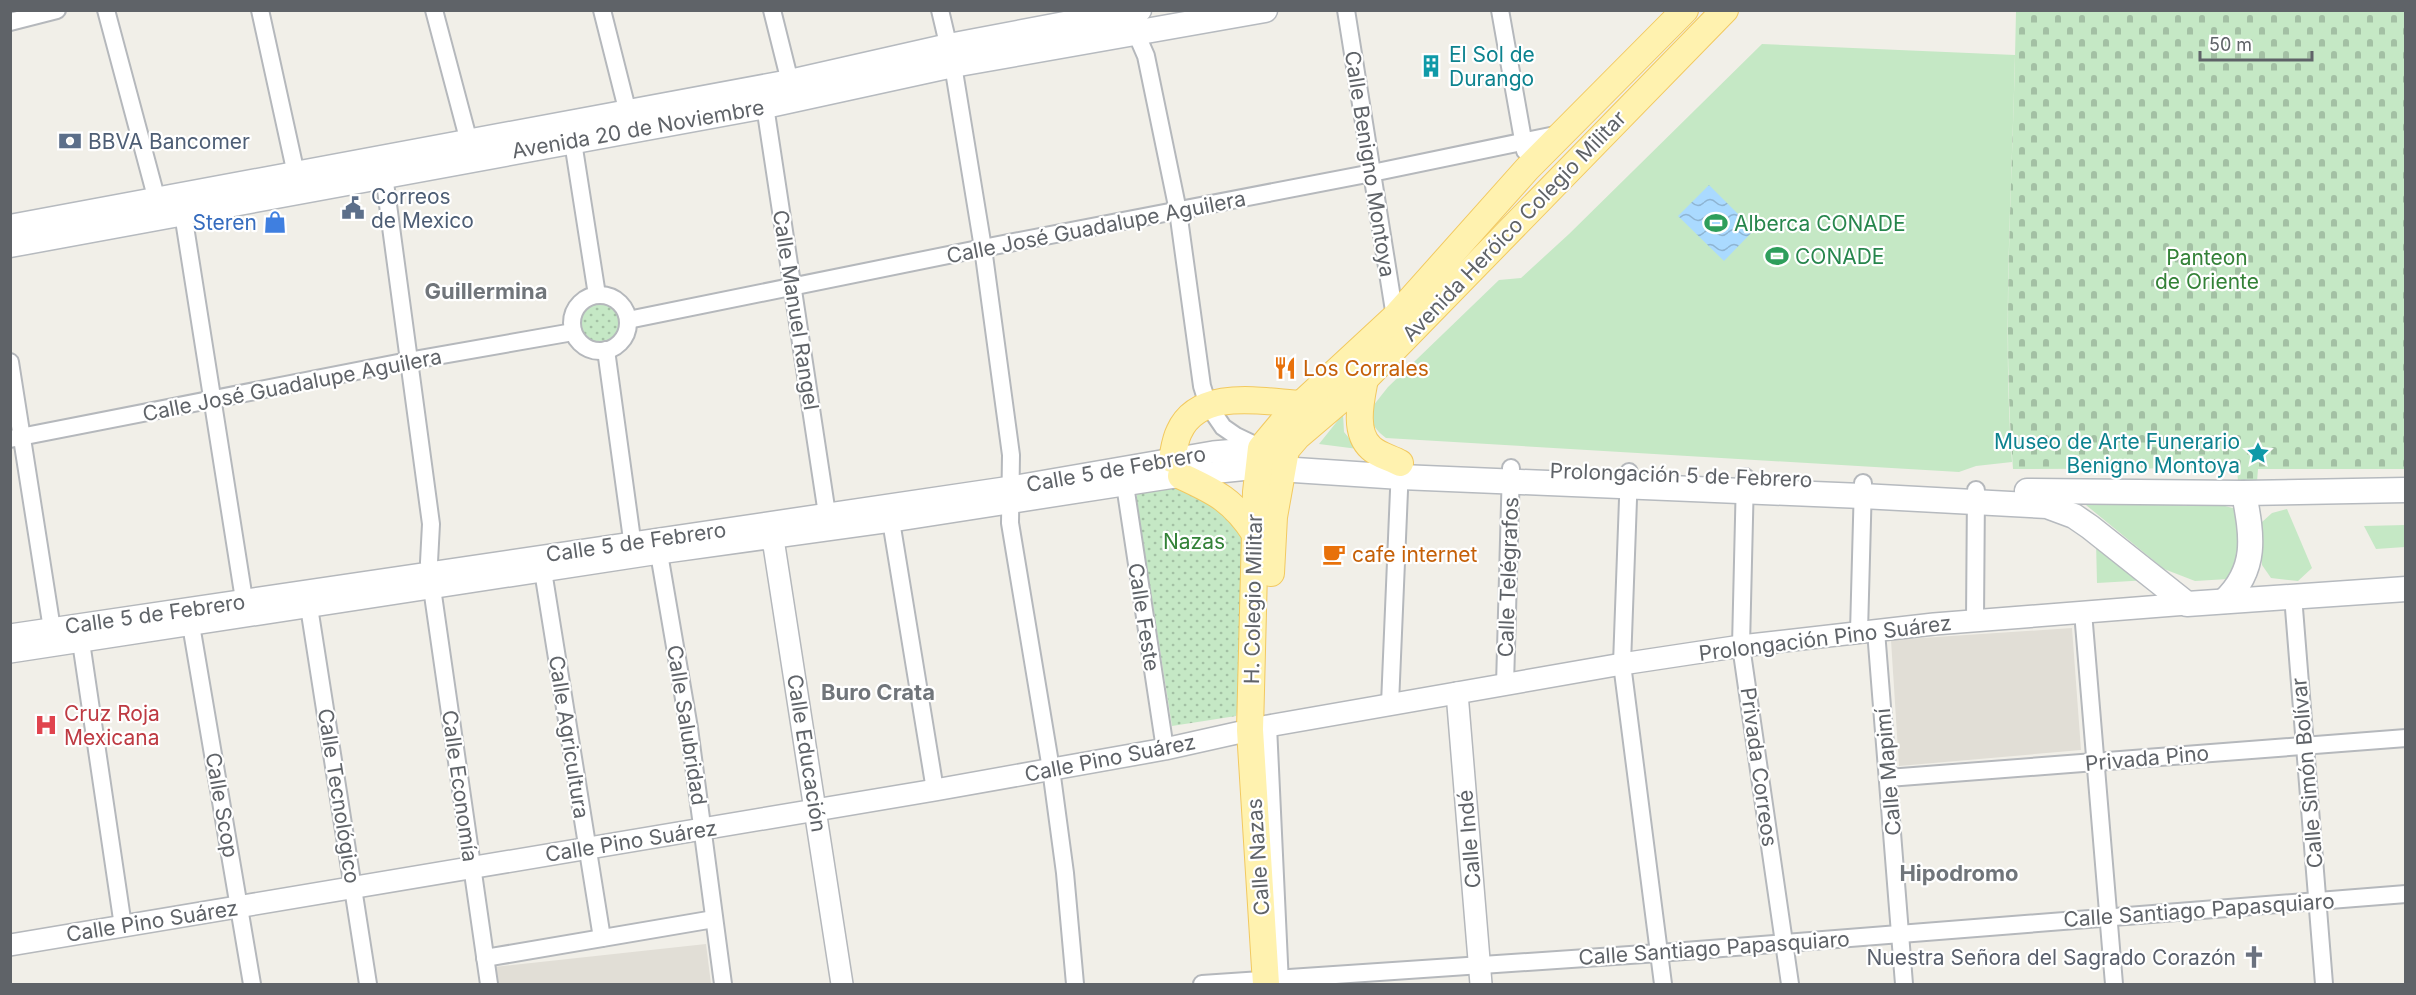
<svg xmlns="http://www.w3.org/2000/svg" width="2416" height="995" viewBox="0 0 2416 995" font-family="Inter,sans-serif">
  <defs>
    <pattern id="cemetery-stones" width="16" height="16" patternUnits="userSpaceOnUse" patternTransform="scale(1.5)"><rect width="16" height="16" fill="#c5e8c5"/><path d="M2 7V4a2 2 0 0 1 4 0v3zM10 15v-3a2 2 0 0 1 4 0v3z" fill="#a3c0a4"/></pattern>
    <pattern id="park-dots" width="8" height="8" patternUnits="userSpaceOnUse" patternTransform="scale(1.5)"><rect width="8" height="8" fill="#c5e8c5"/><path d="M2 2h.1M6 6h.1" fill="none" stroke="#a3c0a4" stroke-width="1.8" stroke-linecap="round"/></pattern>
    <pattern id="water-waves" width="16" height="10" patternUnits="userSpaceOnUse" patternTransform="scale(1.5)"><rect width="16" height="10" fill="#aadaff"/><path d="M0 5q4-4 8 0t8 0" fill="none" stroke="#8eb4d2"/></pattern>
  </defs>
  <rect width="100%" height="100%" fill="#f1efe8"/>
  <g fill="#e1ded6">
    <path d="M2072 628 2081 750 1899 766 1891 640Z"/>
    <path d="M706 944 711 984H497L494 967Z"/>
  </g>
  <g fill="#c5e8c5">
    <path d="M1762 44 2015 55C2012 190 2002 327 2012 462L1976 466 1959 472 1386 438C1375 430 1372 424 1369 411L1388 387 1499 280 1521 278 1569 234Z"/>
    <path d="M1343 414 1344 432 1358 449 1319 444Z"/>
    <path d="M2075 496 2161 498 2184 506H2225L2240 510 2246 564 2228 579 2195 581 2164 569Z"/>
    <path d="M2287 509 2312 568 2298 581 2271 578 2262 565V522L2272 513Z"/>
    <path d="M2405 525V547L2376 549 2364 526Z"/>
    <path d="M2096 541 2149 580 2097 583Z"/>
  </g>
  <path fill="url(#cemetery-stones)" d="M2016 11H2405V469H2258L2257 482H2238L2237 468 2013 469C2001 316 2014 163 2016 11Z"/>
  <g fill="url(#park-dots)">
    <circle cx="600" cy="324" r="20"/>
    <path d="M1163 487H1194L1243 526 1241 696 1236 716 1172 726 1137 503V490Z"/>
  </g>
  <path fill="url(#water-waves)" d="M1709 185 1754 230 1724 261 1678 216Z"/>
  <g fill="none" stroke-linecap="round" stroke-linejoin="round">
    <g stroke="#b5b8bc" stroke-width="20">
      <g id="minor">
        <path d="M106 10 155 193 180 212 184 220 246 612"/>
        <path d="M260 10 296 174"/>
        <path d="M434 10 469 142"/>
        <path d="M602 10 628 113"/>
        <path d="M772 10 790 82"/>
        <path d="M940 10 953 65 983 248 1011 455 1010 523 1051 769 1065 873 1075 984"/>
        <path d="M1346 10 1395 317"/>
        <path d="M1500 10 1525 151"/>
        <path d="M10 22 57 10"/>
        <path d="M1128 28 1136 33 1146 56 1178 211 1202 386 1208 405 1223 427 1236 436 1261 448"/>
        <path d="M765 106 827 514"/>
        <path d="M573 142 597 295"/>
        <path d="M384 175 431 524 429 562 432 588 489 984"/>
        <circle cx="600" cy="323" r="28"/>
        <path d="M628 320 983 248 1372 173 1560 134"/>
        <path d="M606 350 634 554"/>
        <path d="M10 362 52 629"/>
        <path d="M10 439 408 361 573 332"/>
        <path d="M1629 472 1622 664 1663 984"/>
        <path d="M1745 477 1741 646 1790 984"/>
        <path d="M1125 485 1165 749"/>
        <path d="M891 521 935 790"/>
        <path d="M657 542 689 728 723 984"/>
        <path d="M543 571 602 938"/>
        <path d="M2293 596 2324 984"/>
        <path d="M309 607 368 984"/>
        <path d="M2083 612 2114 984"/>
        <path d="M1975 620 1976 490"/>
        <path d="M191 625 252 984"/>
        <path d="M1876 631 1904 984"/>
        <path d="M1859 632 1863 483"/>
        <path d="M81 642 123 926"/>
        <path d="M1505 685 1511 468"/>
        <path d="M1390 704 1400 467"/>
        <path d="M1268 726 1280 984"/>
        <path d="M1888 778 2406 738"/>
        <path d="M485 958 714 919"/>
        <path d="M1202 984 1659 953 2406 894"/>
      </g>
    </g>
    <g stroke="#b5b8bc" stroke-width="24">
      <g id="tertiary">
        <path d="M771 526 842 984"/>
        <path d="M10 635 1011 487 1213 452 1261 448"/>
        <path d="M10 652 659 553 891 521 1181 476 1258 468"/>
        <path d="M1457 693 1481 984"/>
        <path d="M10 945 935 790 1165 749 1268 726 1622 664 1741 646 1934 624 2187 604"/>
      </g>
    </g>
    <g stroke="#b6babf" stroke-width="27">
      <g id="secondary">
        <path d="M10 227 790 82 949 46 1139 10"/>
        <path d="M10 245 765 106 953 65 1265 10"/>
        <path d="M1264 468 1401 477 1862 496 2047 506 2074 516 2090 527 2187 604 2406 589"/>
        <path d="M2027 491 2244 493 2406 490"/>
        <path d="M2224 601C2258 569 2252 536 2244 493"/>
      </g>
    </g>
    <g stroke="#f2c960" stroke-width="28">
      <g id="primary">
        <path d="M1365 379C1361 400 1353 432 1371 448 1378 455 1391 458 1400 463"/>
        <path d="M1172 459C1174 450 1175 440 1179 432 1199 387 1264 402 1302 404"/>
        <path d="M1181 476C1216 492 1234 501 1255 534"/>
        <path d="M1271 573 1274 517 1286 450 1298 436 1365 379 1725 10"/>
        <path d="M1266 984 1250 730 1256 492 1261 448 1287 417 1395 317 1527 169 1685 10"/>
      </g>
    </g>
    <use href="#minor" stroke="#fff" stroke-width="16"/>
    <use href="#tertiary" stroke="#fff" stroke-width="21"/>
    <use href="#secondary" stroke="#fff" stroke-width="24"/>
    <use href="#primary" stroke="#fff2af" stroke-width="26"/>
  </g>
  <defs>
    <g id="building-bare" transform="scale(1.8)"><path d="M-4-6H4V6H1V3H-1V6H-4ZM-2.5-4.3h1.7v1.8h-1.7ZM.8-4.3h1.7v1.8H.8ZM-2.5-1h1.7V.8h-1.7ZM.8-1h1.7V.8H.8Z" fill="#0f9aa8" stroke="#fff" stroke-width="2.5" paint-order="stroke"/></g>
    <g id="bank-bare" transform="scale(1.8)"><path d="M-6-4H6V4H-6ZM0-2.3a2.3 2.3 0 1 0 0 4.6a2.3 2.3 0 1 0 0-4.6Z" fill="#5c6f8a" stroke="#fff" stroke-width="2.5" paint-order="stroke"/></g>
    <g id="civic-bare" transform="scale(1.8)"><path d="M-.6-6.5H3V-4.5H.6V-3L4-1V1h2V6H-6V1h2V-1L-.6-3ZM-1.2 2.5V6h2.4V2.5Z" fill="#5c6f8a" stroke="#fff" stroke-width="2.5" paint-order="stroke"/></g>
    <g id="shop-bare" transform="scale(1.8)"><path d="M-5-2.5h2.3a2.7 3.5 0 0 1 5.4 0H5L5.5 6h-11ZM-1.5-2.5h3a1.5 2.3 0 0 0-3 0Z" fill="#3f7fe0" stroke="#fff" stroke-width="2.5" paint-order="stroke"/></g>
    <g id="stadium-bare" transform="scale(1.8)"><path d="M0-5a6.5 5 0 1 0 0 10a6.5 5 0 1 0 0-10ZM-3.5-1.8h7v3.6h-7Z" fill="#2e9e5b" stroke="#fff" stroke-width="2.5" paint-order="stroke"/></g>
    <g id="restaurant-bare" transform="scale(1.8)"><path d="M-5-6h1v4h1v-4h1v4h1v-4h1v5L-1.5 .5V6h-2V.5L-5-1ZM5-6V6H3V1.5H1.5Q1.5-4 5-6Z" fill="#e8710a" stroke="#fff" stroke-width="2.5" paint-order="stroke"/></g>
    <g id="sight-bare" transform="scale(1.8)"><path d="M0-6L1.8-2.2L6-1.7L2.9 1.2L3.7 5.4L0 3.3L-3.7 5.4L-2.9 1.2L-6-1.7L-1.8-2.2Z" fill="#0f9aa8" stroke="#fff" stroke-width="2.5" paint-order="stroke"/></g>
    <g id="cafe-bare" transform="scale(1.8)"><path d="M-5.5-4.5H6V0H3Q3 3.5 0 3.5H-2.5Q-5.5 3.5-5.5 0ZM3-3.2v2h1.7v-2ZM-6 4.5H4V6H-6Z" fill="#e8710a" stroke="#fff" stroke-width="2.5" paint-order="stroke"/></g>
    <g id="hospital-bare" transform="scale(1.8)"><path d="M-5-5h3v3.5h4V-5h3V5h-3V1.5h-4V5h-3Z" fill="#e0444e" stroke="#fff" stroke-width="2.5" paint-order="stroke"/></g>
    <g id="church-bare" transform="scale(1.8)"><path d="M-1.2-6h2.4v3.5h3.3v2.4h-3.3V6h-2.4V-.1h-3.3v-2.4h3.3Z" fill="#6b7280" stroke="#fff" stroke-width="2.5" paint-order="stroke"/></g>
  </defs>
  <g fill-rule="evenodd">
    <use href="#building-bare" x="1431" y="66"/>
    <use href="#bank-bare" x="70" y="141"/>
    <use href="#civic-bare" x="353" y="208"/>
    <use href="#shop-bare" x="275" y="222"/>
    <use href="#stadium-bare" x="1716" y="223"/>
    <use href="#stadium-bare" x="1777" y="256"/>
    <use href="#restaurant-bare" x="1285" y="368"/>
    <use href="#sight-bare" x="2258" y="453"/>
    <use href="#cafe-bare" x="1334" y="554"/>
    <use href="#hospital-bare" x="46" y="725"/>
    <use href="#church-bare" x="2254" y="957"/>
  </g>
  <g text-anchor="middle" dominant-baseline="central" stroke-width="4.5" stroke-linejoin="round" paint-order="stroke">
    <g font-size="21" fill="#0d838f" stroke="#fff" text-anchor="start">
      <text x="1449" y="54">El Sol de<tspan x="1449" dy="24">Durango</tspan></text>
      <text x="2240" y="441" text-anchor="end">Museo de Arte Funerario<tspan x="2240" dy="24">Benigno Montoya</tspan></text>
    </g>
    <g font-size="21" fill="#5f6368" stroke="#fff">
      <text transform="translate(638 129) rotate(-10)">Avenida 20 de Noviembre</text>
      <text transform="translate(1370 164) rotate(81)">Calle Benigno Montoya</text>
      <text transform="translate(1514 226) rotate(-46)">Avenida Heróico Colegio Militar</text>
      <text transform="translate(1096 227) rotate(-11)">Calle José Guadalupe Aguilera</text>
      <text transform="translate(796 310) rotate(81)">Calle Manuel Rangel</text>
      <text transform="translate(292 385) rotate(-11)">Calle José Guadalupe Aguilera</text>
      <text transform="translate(1116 469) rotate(-10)">Calle 5 de Febrero</text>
      <text transform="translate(1681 475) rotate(2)">Prolongación 5 de Febrero</text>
      <text transform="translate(636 542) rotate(-8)">Calle 5 de Febrero</text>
      <text transform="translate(1508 577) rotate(-88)">Calle Telégrafos</text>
      <text transform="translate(1253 599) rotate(-89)">H. Colegio Militar</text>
      <text transform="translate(155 614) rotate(-8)">Calle 5 de Febrero</text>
      <text transform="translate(1144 617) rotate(81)">Calle Feste</text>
      <text transform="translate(1825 638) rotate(-7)">Prolongación Pino Suárez</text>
      <text transform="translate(687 725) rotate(81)">Calle Salubridad</text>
      <text transform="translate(569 737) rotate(81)">Calle Agricultura</text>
      <text transform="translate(807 753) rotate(81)">Calle Educación</text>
      <text transform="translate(1110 758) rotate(-11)">Calle Pino Suárez</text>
      <text transform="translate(2147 758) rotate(-5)">Privada Pino</text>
      <text transform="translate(1759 767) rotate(82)">Privada Correos</text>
      <text transform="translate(1888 772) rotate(-95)">Calle Mapimí</text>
      <text transform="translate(2307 773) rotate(-95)">Calle Simón Bolívar</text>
      <text transform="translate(460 786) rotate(82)">Calle Economía</text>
      <text transform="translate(339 796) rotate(81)">Calle Tecnológico</text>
      <text transform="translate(222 805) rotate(80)">Calle Scop</text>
      <text transform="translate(1469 839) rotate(-95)">Calle Indé</text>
      <text transform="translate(631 841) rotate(-9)">Calle Pino Suárez</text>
      <text transform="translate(1258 857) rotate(-94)">Calle Nazas</text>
      <text transform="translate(2199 910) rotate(-4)">Calle Santiago Papasquiaro</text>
      <text transform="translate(152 921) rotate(-9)">Calle Pino Suárez</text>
      <text transform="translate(1714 948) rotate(-4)">Calle Santiago Papasquiaro</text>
    </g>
    <g font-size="21" fill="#4e5e75" stroke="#fff" text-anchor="start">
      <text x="88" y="141">BBVA Bancomer</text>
      <text x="371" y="196">Correos<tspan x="371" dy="24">de Mexico</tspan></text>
    </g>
    <g font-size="21" fill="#366cbe" stroke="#fff" text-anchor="end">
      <text x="257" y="222">Steren</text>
    </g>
    <g font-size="21" fill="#27864d" stroke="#fff" text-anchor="start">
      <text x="1734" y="223">Alberca CONADE</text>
      <text x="1795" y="256">CONADE</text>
    </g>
    <g font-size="21" fill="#348238" stroke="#fff">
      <text x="2207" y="257">Panteon<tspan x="2207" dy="24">de Oriente</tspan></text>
      <text x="1194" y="541">Nazas</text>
    </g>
    <g font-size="21" fill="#c56008" stroke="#fff" text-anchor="start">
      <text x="1303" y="368">Los Corrales</text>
      <text x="1352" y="554">cafe internet</text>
    </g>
    <g font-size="21" fill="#be3a42" stroke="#fff" text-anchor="start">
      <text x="64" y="713">Cruz Roja<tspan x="64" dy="24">Mexicana</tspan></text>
    </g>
    <g font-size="21" fill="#5b616d" stroke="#fff" text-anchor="end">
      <text x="2236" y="957">Nuestra Señora del Sagrado Corazón</text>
    </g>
    <g font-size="22" font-weight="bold" fill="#70757a" stroke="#fff">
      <text x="486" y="291">Guillermina</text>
      <text x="878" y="692">Buro Crata</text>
      <text x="1959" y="873">Hipodromo</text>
    </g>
  </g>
  <rect width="2416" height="995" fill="none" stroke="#5f6368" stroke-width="24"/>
  <path d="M2200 51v9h112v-9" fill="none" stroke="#5f6368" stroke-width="3"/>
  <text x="2209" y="51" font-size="18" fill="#5f6368" stroke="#ffffff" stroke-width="4.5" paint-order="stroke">50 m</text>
</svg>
